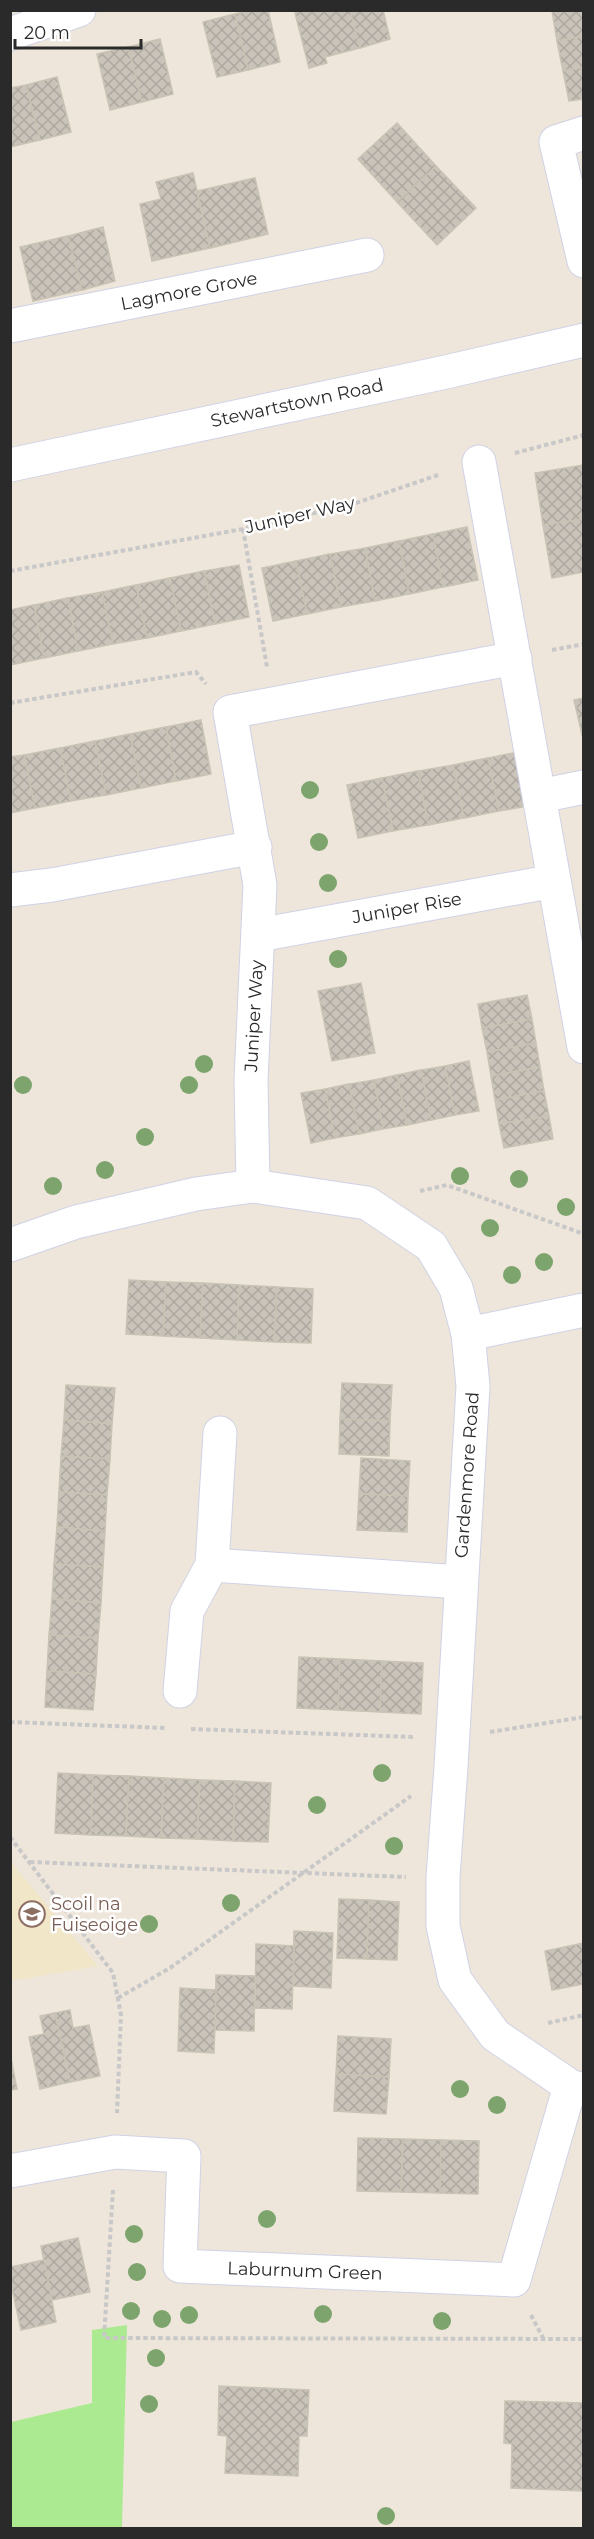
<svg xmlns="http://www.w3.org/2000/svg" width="594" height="2539" viewBox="0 0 594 2539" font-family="Montserrat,sans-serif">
  <defs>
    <pattern id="building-cross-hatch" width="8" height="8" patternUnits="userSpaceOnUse" patternTransform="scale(1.5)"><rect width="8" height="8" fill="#c9c3ba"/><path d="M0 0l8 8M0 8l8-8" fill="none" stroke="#ada8a0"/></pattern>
  </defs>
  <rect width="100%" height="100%" fill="#eee6db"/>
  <path fill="#f1e6c8" d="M10 1862H11L98 1966 11 1981Z"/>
  <path fill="#abea91" d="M127 2325 122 2528H11V2422L92 2403V2330Z"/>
  <g fill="url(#building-cross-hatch)" stroke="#c9c3b4" stroke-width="1.5">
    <path d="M251 10H268L280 62 248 70 235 14Z"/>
    <path d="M305 10H350L360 48 325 57 327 63 309 68 295 13Z"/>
    <path d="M350 10H383L390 39 360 48Z"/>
    <path d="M584 10V36L557 41 552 11Z"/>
    <path d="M235 14 248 70 217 77 203 22Z"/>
    <path d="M584 36V67L563 71 557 41Z"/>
    <path d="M160 39 173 94 142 102 128 47Z"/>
    <path d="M128 47 142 102 110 110 97 54Z"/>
    <path d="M584 67V99L569 101 563 71Z"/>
    <path d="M57 77 71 132 40 140 26 85Z"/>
    <path d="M26 85 40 140 10 147V88Z"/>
    <path d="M397 123 436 166 397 202 358 159Z"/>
    <path d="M436 166 476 208 437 245 397 202Z"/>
    <path d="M193 173 210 248 152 261 140 204 161 199 156 182Z"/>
    <path d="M255 178 268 234 210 248 197 191Z"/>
    <path d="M103 227 115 281 82 290 68 236Z"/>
    <path d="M68 236 82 290 33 301 20 247Z"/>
    <path d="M584 465V519L543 525 535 473Z"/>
    <path d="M584 519V572L552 578 543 525Z"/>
    <path d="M467 527 478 580 443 587 433 534Z"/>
    <path d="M433 534 443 587 409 594 399 541Z"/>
    <path d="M399 541 409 594 375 601 365 548Z"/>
    <path d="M365 548 375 601 341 607 330 554Z"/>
    <path d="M330 554 341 607 307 614 296 561Z"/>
    <path d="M296 561 307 614 273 621 262 568Z"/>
    <path d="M239 565 249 617 215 624 204 571Z"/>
    <path d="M204 571 215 624 181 631 170 578Z"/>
    <path d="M170 578 181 631 147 638 136 585Z"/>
    <path d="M136 585 147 638 113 644 102 592Z"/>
    <path d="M102 592 113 644 78 651 68 598Z"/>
    <path d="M68 598 78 651 44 658 34 605Z"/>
    <path d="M34 605 44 658 10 665V610Z"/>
    <path d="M584 698V743L574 700Z"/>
    <path d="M201 720 211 774 176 781 166 727Z"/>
    <path d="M166 727 176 781 141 788 130 734Z"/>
    <path d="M130 734 141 788 106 795 95 741Z"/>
    <path d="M95 741 106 795 71 801 60 748Z"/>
    <path d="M60 748 71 801 35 808 24 755Z"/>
    <path d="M523 751 534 805 499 811 488 758Z"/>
    <path d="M24 755 35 808 10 813V757Z"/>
    <path d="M488 758 499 811 464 818 453 765Z"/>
    <path d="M453 765 464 818 428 825 418 771Z"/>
    <path d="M418 771 428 825 393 831 382 778Z"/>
    <path d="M382 778 393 831 358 838 347 785Z"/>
    <path d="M361 983 375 1053 332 1061 318 991Z"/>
    <path d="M527 995 532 1019 482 1028 478 1004Z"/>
    <path d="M532 1019 536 1043 487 1052 482 1028Z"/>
    <path d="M536 1043 540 1067 491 1076 487 1052Z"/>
    <path d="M469 1061 479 1111 455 1115 445 1066Z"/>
    <path d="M445 1066 455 1115 431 1120 421 1070Z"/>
    <path d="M540 1067 544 1091 495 1100 491 1076Z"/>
    <path d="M421 1070 431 1120 407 1125 397 1075Z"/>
    <path d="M397 1075 407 1125 383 1129 374 1080Z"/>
    <path d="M374 1080 383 1129 359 1134 349 1084Z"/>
    <path d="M349 1084 359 1134 335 1138 325 1089Z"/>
    <path d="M325 1089 335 1138 311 1143 301 1093Z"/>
    <path d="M544 1091 549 1116 499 1124 495 1100Z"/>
    <path d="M549 1116 553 1139 504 1148 499 1124Z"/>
    <path d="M129 1280 166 1282 163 1336 126 1334Z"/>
    <path d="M166 1282 203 1283 200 1338 163 1336Z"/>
    <path d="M203 1283 239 1285 237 1340 200 1338Z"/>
    <path d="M239 1285 277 1287 274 1342 237 1340Z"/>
    <path d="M277 1287 313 1289 311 1343 274 1342Z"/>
    <path d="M342 1383 392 1385 390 1421 340 1419Z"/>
    <path d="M66 1385 115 1388 112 1424 64 1420Z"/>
    <path d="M340 1419 390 1421 389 1456 339 1454Z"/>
    <path d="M64 1420 112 1424 110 1459 61 1456Z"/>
    <path d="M61 1456 110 1459 107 1495 59 1492Z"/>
    <path d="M361 1458 410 1461 408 1496 359 1494Z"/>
    <path d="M59 1492 107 1495 105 1531 57 1527Z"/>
    <path d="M359 1494 408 1496 407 1532 357 1530Z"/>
    <path d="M57 1527 105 1531 103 1567 54 1564Z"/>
    <path d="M54 1564 103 1567 101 1603 52 1599Z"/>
    <path d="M52 1599 101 1603 98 1638 49 1635Z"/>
    <path d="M49 1635 98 1638 96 1674 47 1671Z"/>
    <path d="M299 1657 340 1659 338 1710 297 1708Z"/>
    <path d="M340 1659 382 1661 380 1712 338 1710Z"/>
    <path d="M382 1661 423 1663 421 1714 380 1712Z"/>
    <path d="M47 1671 96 1674 93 1710 45 1707Z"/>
    <path d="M58 1773 93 1775 91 1835 55 1833Z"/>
    <path d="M93 1775 129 1776 126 1836 91 1835Z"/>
    <path d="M129 1776 164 1778 161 1838 126 1836Z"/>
    <path d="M164 1778 200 1780 197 1839 161 1838Z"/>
    <path d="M200 1780 235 1781 233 1841 197 1839Z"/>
    <path d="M235 1781 271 1783 268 1842 233 1841Z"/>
    <path d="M339 1899 369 1900 367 1959 337 1958Z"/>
    <path d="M369 1900 399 1902 397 1960 367 1959Z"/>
    <path d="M294 1931 333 1933 331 1988 293 1986Z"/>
    <path d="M584 1943V1984L552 1990 545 1951Z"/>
    <path d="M256 1944 294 1946 292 2009 255 2008Z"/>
    <path d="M216 1975 255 1976 254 2031 215 2030Z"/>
    <path d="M180 1988 216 1990 214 2053 178 2051Z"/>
    <path d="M70 2010 73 2028 89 2025 100 2076 70 2082 55 2013Z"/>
    <path d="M55 2013 70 2082 40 2089 29 2037 44 2034 40 2016Z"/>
    <path d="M338 2036 391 2039 389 2077 336 2074Z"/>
    <path d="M10 2053 17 2089 10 2090Z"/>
    <path d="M336 2074 389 2077 386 2114 334 2111Z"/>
    <path d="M358 2138 403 2139 401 2192 357 2191Z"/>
    <path d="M403 2139 441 2140 440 2193 401 2192Z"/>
    <path d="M441 2140 479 2141 478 2194 440 2193Z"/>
    <path d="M78 2238 90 2292 52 2300 41 2246Z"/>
    <path d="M44 2260 56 2322 21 2330 10 2279V2267Z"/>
    <path d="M219 2386 309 2390 307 2436H299L298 2476 225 2473 227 2436 218 2435Z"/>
    <path d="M505 2401 584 2403 583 2491 511 2488 512 2444 504 2443Z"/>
  </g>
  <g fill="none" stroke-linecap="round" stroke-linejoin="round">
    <g stroke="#d0d2e5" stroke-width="35">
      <g id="street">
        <path d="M10 34 79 10"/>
        <path d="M584 133 556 142 584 261"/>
        <path d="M10 326 367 255"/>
        <path d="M479 462 584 1047"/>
        <path d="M540 796 584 787"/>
        <path d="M10 890 52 885 255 847"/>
        <path d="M259 935 554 881"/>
        <path d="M253 1186 251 1080 260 885 230 712 515 658"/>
        <path d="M10 1245 76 1222 196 1194 253 1186 367 1203 431 1246 456 1288 468 1334 473 1386 451 1767 443 1877V1926L455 1980 495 2035 570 2086 584 2090"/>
        <path d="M468 1334 584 1310"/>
        <path d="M212 1565 461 1582"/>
        <path d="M180 1691 187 1611 212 1565 220 1433"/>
        <path d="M10 2171 115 2152 184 2156 180 2266 514 2280 570 2086"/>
      </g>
    </g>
    <g stroke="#d0d2e5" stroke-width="35">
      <path id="secondary" d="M10 465 446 372 584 340"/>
    </g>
    <g stroke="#c8c8c8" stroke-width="4" stroke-dasharray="4.5 3" stroke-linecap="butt">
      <path d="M515 453 584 435"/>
      <path d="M243 529 267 667"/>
      <path d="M10 571 243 529 350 505 441 474"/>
      <path d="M552 650 584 644"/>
      <path d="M10 703 196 672 206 684"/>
      <path d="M420 1191 447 1185 584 1234"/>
      <path d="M10 1722 166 1728"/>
      <path d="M191 1729 414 1737"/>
      <path d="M490 1732 584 1717"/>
      <path d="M10 1837 113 1973 121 2015 117 2113"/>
      <path d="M30 1862 406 1877"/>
      <path d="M118 1998 170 1968 411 1796"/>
      <path d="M548 2023 584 2015"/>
      <path d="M113 2190 104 2338 584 2339"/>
      <path d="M531 2315 543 2338"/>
    </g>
    <use href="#street" stroke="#fff" stroke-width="33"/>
    <use href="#secondary" stroke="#fff" stroke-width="33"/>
  </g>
  <g fill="#7da46d">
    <circle cx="310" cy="790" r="9"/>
    <circle cx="319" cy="842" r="9"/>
    <circle cx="328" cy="883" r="9"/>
    <circle cx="338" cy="959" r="9"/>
    <circle cx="204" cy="1064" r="9"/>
    <circle cx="23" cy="1085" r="9"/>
    <circle cx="189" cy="1085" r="9"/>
    <circle cx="145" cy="1137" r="9"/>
    <circle cx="105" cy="1170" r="9"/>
    <circle cx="460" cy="1176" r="9"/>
    <circle cx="519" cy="1179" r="9"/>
    <circle cx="53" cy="1186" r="9"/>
    <circle cx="566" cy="1207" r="9"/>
    <circle cx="490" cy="1228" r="9"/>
    <circle cx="544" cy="1262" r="9"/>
    <circle cx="512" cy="1275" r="9"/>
    <circle cx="382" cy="1773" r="9"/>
    <circle cx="317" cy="1805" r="9"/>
    <circle cx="394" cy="1846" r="9"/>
    <circle cx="231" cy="1903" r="9"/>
    <circle cx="149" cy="1924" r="9"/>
    <circle cx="460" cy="2089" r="9"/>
    <circle cx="497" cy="2105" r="9"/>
    <circle cx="267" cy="2219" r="9"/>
    <circle cx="134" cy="2234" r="9"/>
    <circle cx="137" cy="2272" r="9"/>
    <circle cx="131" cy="2311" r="9"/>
    <circle cx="323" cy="2314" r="9"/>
    <circle cx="189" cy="2315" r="9"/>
    <circle cx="162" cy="2319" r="9"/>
    <circle cx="442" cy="2321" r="9"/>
    <circle cx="156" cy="2358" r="9"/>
    <circle cx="149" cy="2404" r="9"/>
    <circle cx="386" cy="2516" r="9"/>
  </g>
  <defs>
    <g id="school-ring" transform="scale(1.35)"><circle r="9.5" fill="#fff" stroke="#8d6e63" stroke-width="1.5"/><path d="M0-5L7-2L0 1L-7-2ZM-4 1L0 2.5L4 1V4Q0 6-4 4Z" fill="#8d6e63"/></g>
  </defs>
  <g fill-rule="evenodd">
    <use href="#school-ring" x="32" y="1914"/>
  </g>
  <g text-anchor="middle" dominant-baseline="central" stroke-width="5" stroke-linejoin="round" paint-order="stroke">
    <g font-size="18" fill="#2a2a2a" stroke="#fff">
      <text transform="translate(189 291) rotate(-11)">Lagmore Grove</text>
      <text transform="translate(297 403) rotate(-12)">Stewartstown Road</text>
      <text transform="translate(300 515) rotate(-13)">Juniper Way</text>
      <text transform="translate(407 908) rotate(-10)">Juniper Rise</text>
      <text transform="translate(254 1016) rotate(-87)">Juniper Way</text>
      <text transform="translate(467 1475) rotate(-86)">Gardenmore Road</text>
      <text transform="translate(305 2271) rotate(2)">Laburnum Green</text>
    </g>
    <g font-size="18" fill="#785e54" stroke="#fff" text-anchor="start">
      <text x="51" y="1904">Scoil na<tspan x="51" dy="21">Fuiseoige</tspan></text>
    </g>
  </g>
  <rect width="594" height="2539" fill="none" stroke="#2a2a2a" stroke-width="24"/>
  <path d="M15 39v9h126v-9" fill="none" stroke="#2a2a2a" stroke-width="3"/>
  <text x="24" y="39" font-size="18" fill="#2a2a2a" stroke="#ffffff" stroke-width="4.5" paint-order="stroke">20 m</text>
</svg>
